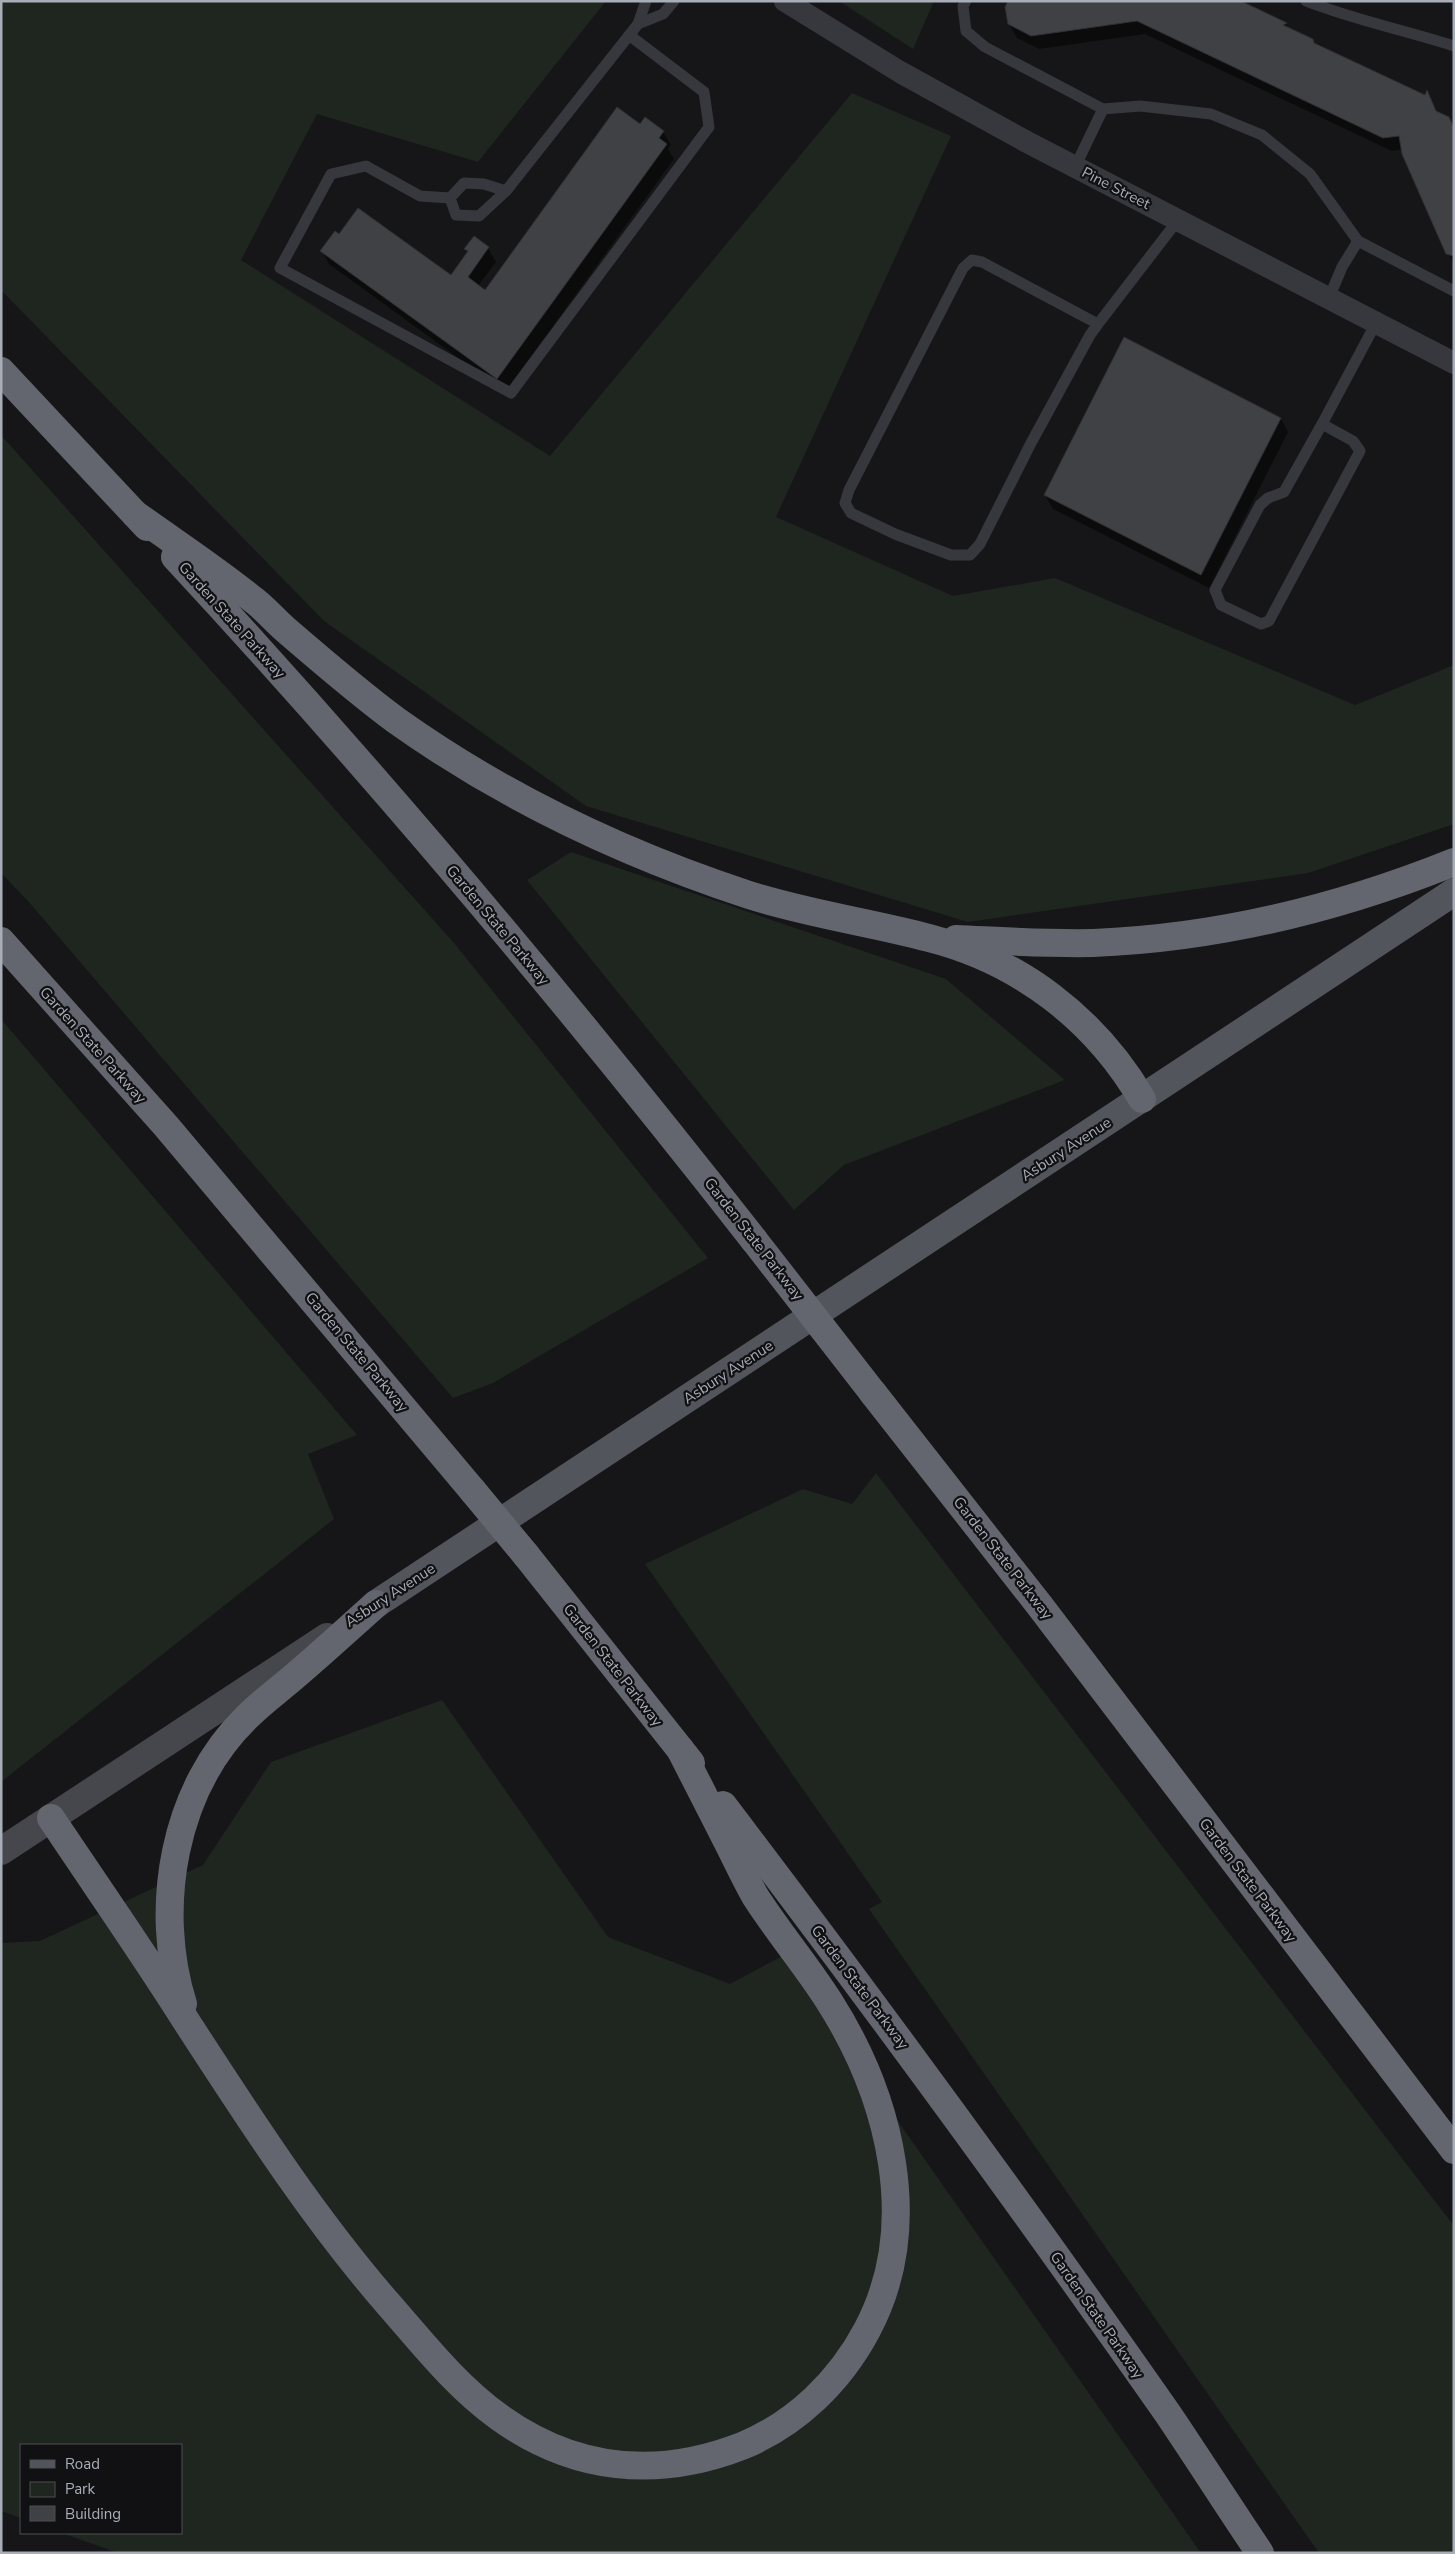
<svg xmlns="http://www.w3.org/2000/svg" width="1455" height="2554" viewBox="0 0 1455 2554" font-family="'Nunito Sans',sans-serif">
  <rect width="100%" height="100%" fill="#161618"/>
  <g fill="#1e261f">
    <path d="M1 1H606L478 162 317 114 241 260 550 456 852 93 951 136 776 517 953 596 1055 578 1355 705 1454 665V824L1308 873 968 922 586 806 324 621 1 290Z"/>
    <path d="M839 1H934L913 49Z"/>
    <path d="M1 435 454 943 708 1258 493 1383 453 1398 28 901 1 873Z"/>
    <path d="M571 852 946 979 1065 1080 844 1165 794 1210 527 880Z"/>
    <path d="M1 1019 357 1435 308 1454 334 1519 1 1782Z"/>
    <path d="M876 1473 1454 2226V2553H1319L869 1909 882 1902 645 1564 803 1489 852 1504Z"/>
    <path d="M442 1700 608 1937 730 1984 782 1956 1201 2553H118L62 2533H181V2445H21V2518L1 2511V1943L40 1941 203 1865 271 1762Z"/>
  </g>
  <g fill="#0007">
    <path d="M1238 1 1286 24 1288 29 1312 40 1315 44 1425 97 1427 93 1438 113 1454 128V266L1403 149 1392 151 1145 34 1039 49 1017 38 1009 24Z"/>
    <path d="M640 125 663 132 671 145 668 149 674 159 505 392 329 264 322 251 451 277 468 253 466 249 488 248 496 262 478 286 485 291Z"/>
    <path d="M1281 419 1288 432 1209 588 1053 509 1045 495Z"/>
  </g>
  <g fill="#404145" stroke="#303034">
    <path d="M1008 1H1241L1287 23 1283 25 1313 39 1314 43 1425 95 1427 90 1436 111 1449 117 1454 128V256L1446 254 1402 154 1399 136 1383 138 1137 21 1031 36 1008 24 1005 7Z"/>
    <path d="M617 107 640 124 645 117 664 131 659 138 667 144 497 379 320 251 335 231 339 234 358 208 451 275 468 251 464 249 474 236 489 247 468 277 485 290Z"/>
    <path d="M1124 337 1281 418 1201 575 1044 495Z"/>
  </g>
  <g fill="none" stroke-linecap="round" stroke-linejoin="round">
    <g stroke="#37383d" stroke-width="11">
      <path d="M646 1 638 24 663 14 674 1"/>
      <path d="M966 1 963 6 966 31 985 47 1103 109 1140 106 1211 114 1262 135 1310 174 1358 241 1454 291"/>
      <path d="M1306 1C1354 20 1404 30 1454 46"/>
      <path d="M1075 167 1103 109"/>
      <path d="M506 191 484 184 464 183 450 198 456 215 479 216 506 191 638 24"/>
      <path d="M450 198 420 196 366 166 331 174 280 268 511 393 709 127 704 92 629 35"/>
      <path d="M1329 298 1342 267 1358 241"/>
      <path d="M1098 324 982 262 972 260 963 268 849 490 845 503 851 513 895 534 951 555H970L980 544 1031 443 1090 335 1098 324 1178 220"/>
      <path d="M1322 424 1284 492 1268 498 1260 505 1215 590 1221 605 1261 624 1269 621 1360 451 1353 441 1322 424 1376 323"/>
    </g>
    <path stroke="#37383d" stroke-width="22" d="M785 1 900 72 1027 142 1454 363"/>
    <path stroke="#45474d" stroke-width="28" d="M1 1851 327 1637"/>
    <path stroke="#53555c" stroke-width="28" d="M376 1604 1454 892"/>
    <g stroke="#63666e" stroke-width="28">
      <path d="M1 371 147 527"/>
      <path d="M135 514C174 542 214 568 251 598 264 607 274 620 286 630 322 661 359 693 397 721 504 797 624 854 749 895 808 914 869 922 929 938 1020 961 1095 1019 1142 1099"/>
      <path d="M175 557C378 776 570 1005 754 1240"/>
      <path d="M956 939C1002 941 1047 944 1093 943 1219 938 1337 909 1454 862"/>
      <path d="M1 941 166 1126 473 1491"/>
      <path d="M873 1393 1040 1606 1454 2150"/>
      <path d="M526 1555 691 1763"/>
      <path d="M723 1805C875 2005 1024 2208 1168 2414 1199 2460 1229 2507 1260 2553"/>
      <path d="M51 1818C97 1887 144 1954 188 2024 251 2121 314 2219 390 2306 424 2345 457 2387 499 2417 574 2471 657 2479 742 2446 796 2424 840 2381 867 2330 923 2225 890 2097 829 2001 806 1965 778 1932 755 1896 746 1880 738 1863 730 1847 713 1814 697 1782 680 1749"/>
      <path d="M183 2004C153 1908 173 1789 247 1717 262 1702 280 1689 296 1675 323 1652 349 1628 376 1604"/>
    </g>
    <g stroke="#63666e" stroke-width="28">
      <path d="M754 1240 873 1393"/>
      <path d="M473 1491 526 1555"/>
    </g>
  </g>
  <g text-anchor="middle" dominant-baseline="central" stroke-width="4.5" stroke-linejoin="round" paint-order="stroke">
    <g font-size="15" fill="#a8adb8" stroke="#111113">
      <text transform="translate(1116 188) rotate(27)">Pine Street</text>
      <text transform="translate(232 620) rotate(48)">Garden State Parkway</text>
      <text transform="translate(498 925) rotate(50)">Garden State Parkway</text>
      <text transform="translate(93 1045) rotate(48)">Garden State Parkway</text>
      <text transform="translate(1066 1149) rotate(-33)">Asbury Avenue</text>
      <text transform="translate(754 1239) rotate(52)">Garden State Parkway</text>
      <text transform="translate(357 1352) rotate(50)">Garden State Parkway</text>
      <text transform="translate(728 1372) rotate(-33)">Asbury Avenue</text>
      <text transform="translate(1003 1558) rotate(52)">Garden State Parkway</text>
      <text transform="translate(390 1595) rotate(-33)">Asbury Avenue</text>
      <text transform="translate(613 1665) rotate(52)">Garden State Parkway</text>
      <text transform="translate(1248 1880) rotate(53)">Garden State Parkway</text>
      <text transform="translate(860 1987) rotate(53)">Garden State Parkway</text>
      <text transform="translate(1097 2315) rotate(55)">Garden State Parkway</text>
    </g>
  </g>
  <rect width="1455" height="2554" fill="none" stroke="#a8adb8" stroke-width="5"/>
  <rect x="20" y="2444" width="162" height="90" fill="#111113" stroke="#4d4f55"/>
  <rect x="30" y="2460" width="25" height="8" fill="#53555c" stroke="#4d4f55"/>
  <text x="65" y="2469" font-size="15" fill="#a8adb8">Road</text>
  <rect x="30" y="2482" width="25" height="15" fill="#1e261f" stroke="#4d4f55"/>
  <text x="65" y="2494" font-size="15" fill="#a8adb8">Park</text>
  <rect x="30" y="2506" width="25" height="15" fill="#404145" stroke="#4d4f55"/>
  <text x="65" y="2519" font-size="15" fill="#a8adb8">Building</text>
</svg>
